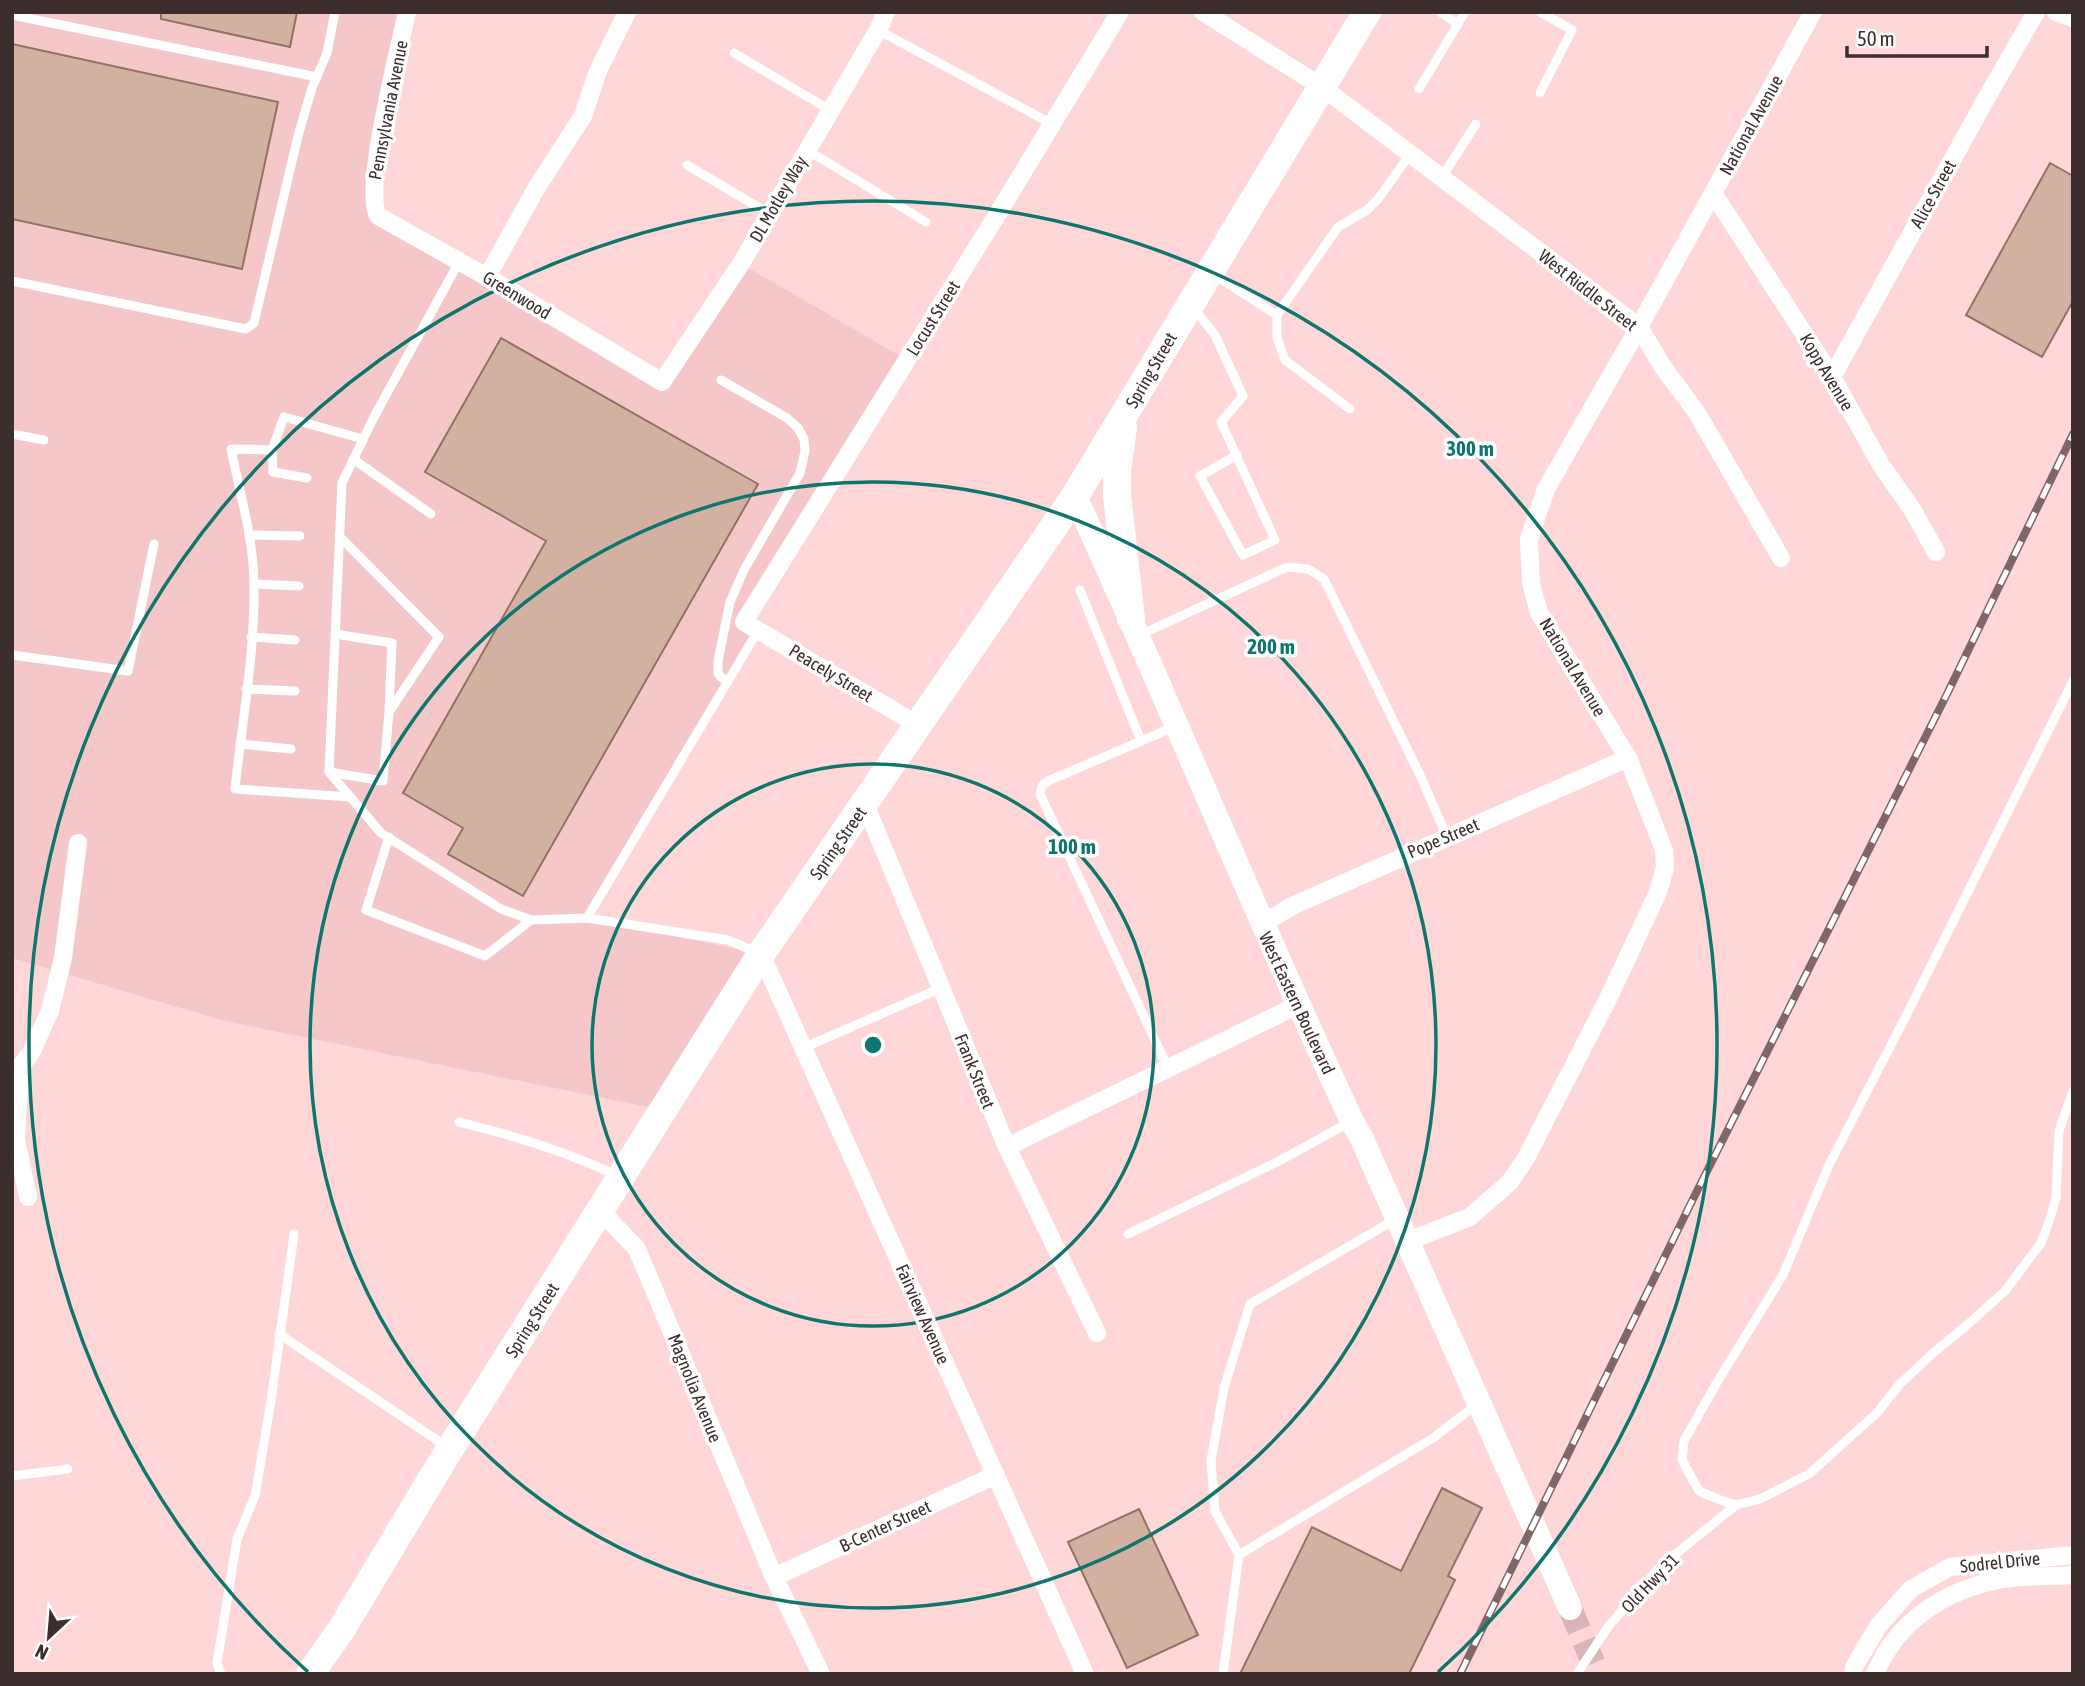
<svg xmlns="http://www.w3.org/2000/svg" width="2085" height="1686" viewBox="0 0 2085 1686" font-family="'Asap Condensed',sans-serif">
  <rect width="100%" height="100%" fill="#ffd7d8"/>
  <path fill="#f5c7c8" d="M12 12H408L373 208 663 381 733 259 907 360 745 621 759 629 588 918 761 954 663 1110 225 1021 12 958Z"/>
  <g fill="#d2b1a1" stroke="#917364" stroke-width="2">
    <path d="M161 12H297L290 47 161 19Z"/>
    <path d="M12 44 278 102 242 269 12 219Z"/>
    <path d="M2050 163 2073 176V301L2042 357 1966 315Z"/>
    <path d="M501 338 758 484 523 896 448 854 463 828 403 793 546 541 425 472Z"/>
    <path d="M1442 1488 1482 1508 1448 1576 1455 1580 1409 1674H1240L1312 1527 1401 1571Z"/>
    <path d="M1139 1509 1198 1635 1127 1668 1068 1542Z"/>
  </g>
  <g fill="none" stroke-linecap="round" stroke-linejoin="round">
    <path stroke="#d8b5b6" stroke-width="24" stroke-dasharray="24 12" stroke-linecap="butt" d="M1570 1608 1598 1674"/>
    <g stroke="#fff" stroke-width="9">
      <path d="M12 15 317 77"/>
      <path d="M1458 24 1465 12"/>
      <path d="M878 30 1052 124"/>
      <path d="M734 53 830 110"/>
      <path d="M1419 89 1458 24 1440 12"/>
      <path d="M1540 93 1572 30 1540 12"/>
      <path d="M807 150 926 222"/>
      <path d="M687 165 770 214"/>
      <path d="M1442 177 1476 124"/>
      <path d="M459 262 375 415 342 483 329 772 381 833 501 909 531 920 587 918 728 940 756 952"/>
      <path d="M1213 274 1277 315V338L1285 360 1350 409"/>
      <path d="M12 281 246 329 254 323 298 136 312 88 327 53 335 12"/>
      <path d="M1193 307 1215 335 1243 396 1221 422 1275 540 1243 555 1200 476 1237 455"/>
      <path d="M1277 315 1338 227 1367 210 1378 199 1411 153"/>
      <path d="M721 380 787 418 798 428 804 439 805 451 800 473 744 570 730 602 718 661V673L721 677 728 682"/>
      <path d="M12 434 44 440"/>
      <path d="M272 450 284 417 363 439"/>
      <path d="M353 459 431 514"/>
      <path d="M307 478 273 472 272 450 231 449C240 494 254 540 254 586 255 654 242 722 235 789L350 797"/>
      <path d="M249 535 300 536"/>
      <path d="M254 584 299 586"/>
      <path d="M1080 590 1141 741"/>
      <path d="M335 634 392 643 389 710"/>
      <path d="M1140 635 1287 567 1308 569 1324 579 1420 775 1447 837"/>
      <path d="M251 637 295 640"/>
      <path d="M12 655 128 671 154 544"/>
      <path d="M2073 681 1908 1012 1829 1165 1783 1275 1716 1384 1684 1441 1682 1460 1699 1491 1720 1500 1736 1505 1760 1499 1809 1474 1877 1413 1900 1384 1933 1353 1966 1326 2005 1291 2041 1243 2050 1219 2056 1198 2059 1131 2073 1091"/>
      <path d="M246 689 295 691"/>
      <path d="M240 744 291 749"/>
      <path d="M329 772 383 781 389 712 439 637 339 536"/>
      <path d="M389 837 366 910 485 956 531 920"/>
      <path d="M587 918 759 629"/>
      <path d="M803 1048 941 988"/>
      <path d="M1168 1068 1040 794 1042 786 1048 781 1174 727"/>
      <path d="M459 1122C513 1135 565 1151 616 1175"/>
      <path d="M1128 1234 1279 1161 1350 1122"/>
      <path d="M279 1334 446 1446"/>
      <path d="M12 1476 68 1469"/>
      <path d="M1239 1555 1215 1511 1211 1461 1224 1388 1250 1304 1396 1219"/>
      <path d="M221 1674 217 1663 237 1539 255 1496 271 1401 294 1234"/>
      <path d="M1223 1674 1239 1555 1433 1438 1476 1405"/>
      <path d="M1577 1674 1608 1627 1660 1567 1736 1505"/>
    </g>
    <g stroke="#fff" stroke-width="18">
      <path d="M407 12C399 50 363 188 378 216L487 277 662 382 742 262 878 30 886 12"/>
      <path d="M1203 12 1322 87 1639 327 1663 367 1697 413 1781 558"/>
      <path d="M2056 12 2073 18"/>
      <path d="M1713 193 1832 377 1881 465 1912 509 1936 552"/>
      <path d="M487 277 537 187 583 116 598 71 627 12"/>
      <path d="M1832 377 1991 90 2036 12"/>
      <path d="M918 725 744 622 997 215 1120 12"/>
      <path d="M865 804 1007 1147 1097 1333"/>
      <path d="M1260 921 1274 917 1292 906 1628 758"/>
      <path d="M761 954 1085 1674"/>
      <path d="M1007 1147 1298 1005"/>
      <path d="M28 1197 16 1140 20 1067 31 1053 50 1011 63 958 78 843"/>
      <path d="M600 1210 637 1249 774 1577 821 1674"/>
      <path d="M1406 1242 1470 1217 1510 1182 1526 1158 1609 997 1658 892 1665 868 1664 850 1628 758 1539 613 1531 583 1529 539 1546 489 1639 327 1813 12"/>
      <path d="M774 1577 996 1475"/>
      <path d="M1853 1674 1854 1667 1878 1626 1911 1589 1950 1567 2073 1555"/>
      <path d="M1875 1674C1897 1621 1944 1591 1998 1580 2021 1575 2049 1577 2073 1575"/>
    </g>
    <path stroke="#fff" stroke-width="24" d="M1075 496C1170 703 1255 915 1352 1121L1362 1139 1570 1608"/>
    <g stroke="#fff" stroke-width="28">
      <path d="M1123 427 1117 471V495L1131 619"/>
      <path d="M310 1674 341 1630 443 1460 761 954 1075 496 1367 12"/>
    </g>
    <g stroke="#7f6768" stroke-width="8">
      <path id="rail" d="M1460 1674 1694 1197 1948 692 2073 434"/>
    </g>
    <use href="#rail" stroke="#fff" stroke-width="5" stroke-dasharray="16" stroke-linecap="butt"/>
  </g>
  <g fill="none" stroke="#0f766e" stroke-width="3.5">
    <circle cx="873" cy="1045" r="281"/>
    <circle cx="873" cy="1045" r="563"/>
    <path d="M308 1672A844 844 0 1 1 1438 1672"/>
  </g>
  <g text-anchor="middle" dominant-baseline="central" stroke-width="7" stroke-linejoin="round" paint-order="stroke">
    <g font-size="18" fill="#3d2e2e" stroke="#fff">
      <text transform="translate(388 110) rotate(-79)">Pennsylvania Avenue</text>
      <text transform="translate(1751 125) rotate(-61)">National Avenue</text>
      <text transform="translate(1933 194) rotate(-61)">Alice Street</text>
      <text transform="translate(778 199) rotate(-60)">DL Motley Way</text>
      <text transform="translate(1588 290) rotate(38)">West Riddle Street</text>
      <text transform="translate(517 295) rotate(31)">Greenwood</text>
      <text transform="translate(933 318) rotate(-58)">Locust Street</text>
      <text transform="translate(1151 370) rotate(-60)">Spring Street</text>
      <text transform="translate(1827 372) rotate(59)">Kopp Avenue</text>
      <text transform="translate(1573 667) rotate(59)">National Avenue</text>
      <text transform="translate(831 673) rotate(31)">Peacely Street</text>
      <text transform="translate(1443 838) rotate(-23)">Pope Street</text>
      <text transform="translate(838 843) rotate(-55)">Spring Street</text>
      <text transform="translate(1297 1003) rotate(65)">West Eastern Boulevard</text>
      <text transform="translate(975 1071) rotate(68)">Frank Street</text>
      <text transform="translate(923 1314) rotate(66)">Fairview Avenue</text>
      <text transform="translate(532 1320) rotate(-58)">Spring Street</text>
      <text transform="translate(695 1388) rotate(68)">Magnolia Avenue</text>
      <text transform="translate(885 1526) rotate(-25)">B-Center Street</text>
      <text transform="translate(2000 1562) rotate(-6)">Sodrel Drive</text>
      <text transform="translate(1650 1583) rotate(-46)">Old Hwy 31</text>
    </g>
  </g>
  <circle cx="873" cy="1045" r="10" fill="#0f766e" stroke="#fff" stroke-width="3.5"/>
  <g font-size="21" text-anchor="middle" font-weight="bold" fill="#0f766e" stroke="#fff" stroke-width="7" stroke-linejoin="round" paint-order="stroke">
    <text x="1470" y="456">300 m</text>
    <text x="1271" y="654">200 m</text>
    <text x="1072" y="854">100 m</text>
  </g>
  <rect width="2085" height="1686" fill="none" stroke="#3d2e2e" stroke-width="28"/>
  <g transform="translate(49 1637) rotate(206)" stroke="#ffffff" stroke-width="5" paint-order="stroke">
  <path d="M0-5L12 26L0 18L-12 26Z" fill="#3d2e2e"/>
  <text y="-10" font-size="19" font-weight="bold" text-anchor="middle" fill="#3d2e2e">N</text>
  </g>
  <path d="M1847 46v10h140v-10" fill="none" stroke="#3d2e2e" stroke-width="3.5"/>
  <text x="1857" y="46" font-size="21" fill="#3d2e2e" stroke="#ffffff" stroke-width="5" paint-order="stroke">50 m</text>
</svg>
